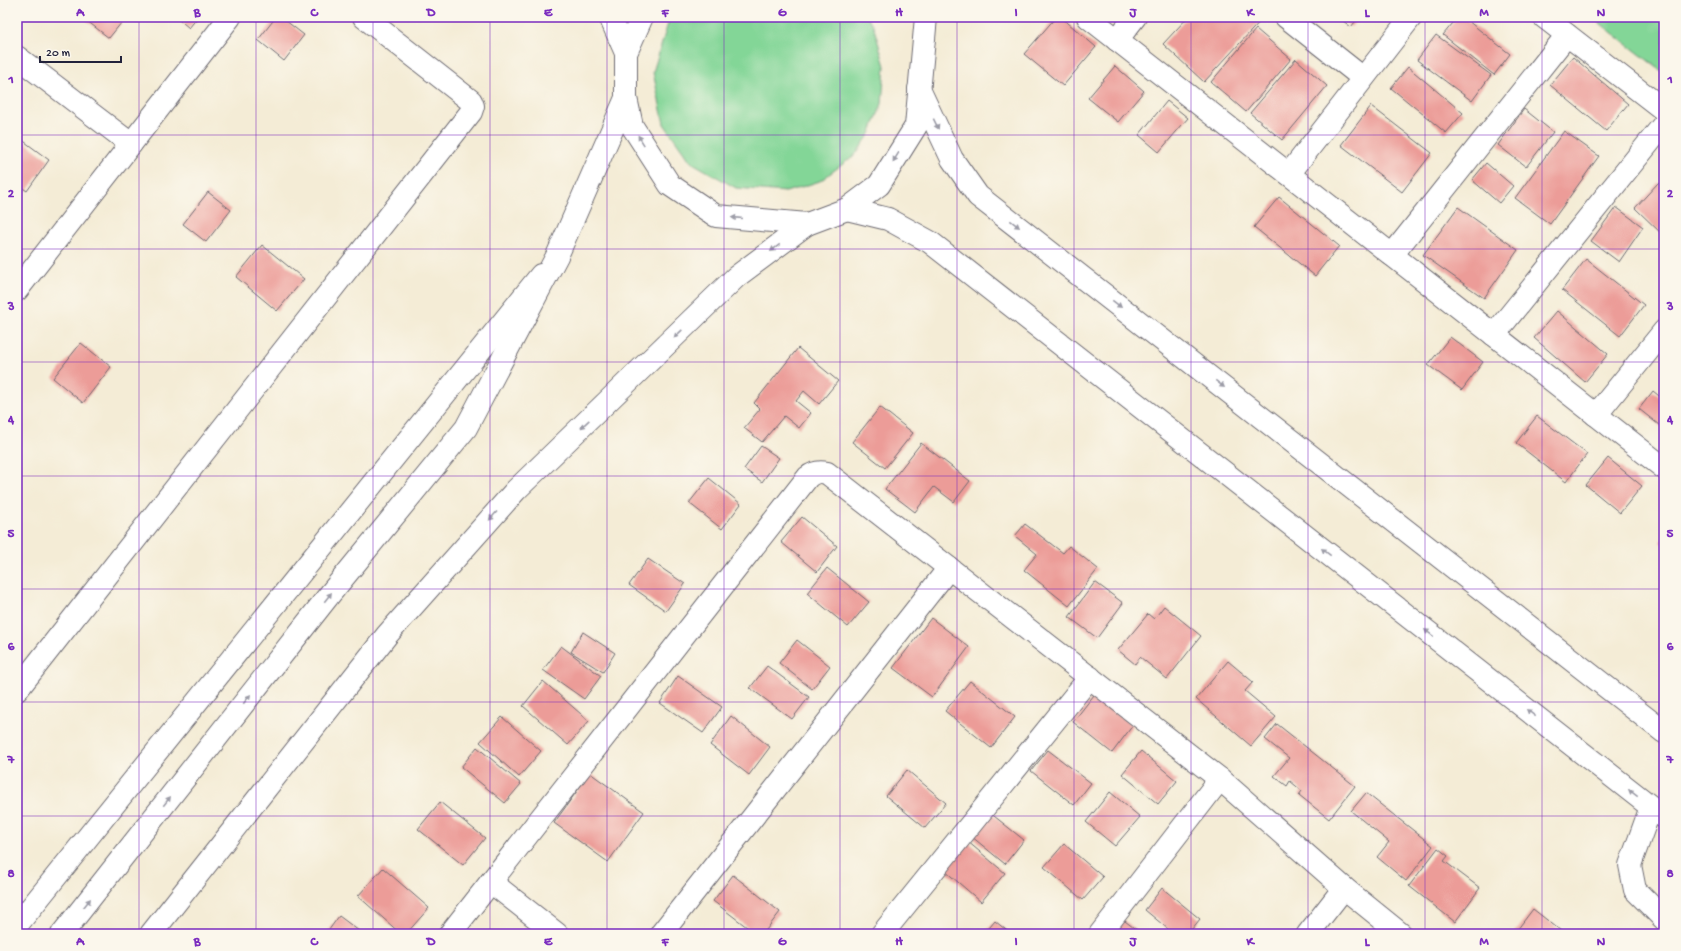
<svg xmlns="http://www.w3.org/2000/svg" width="1681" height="951" viewBox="0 0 1681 951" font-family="'Gochi Hand',sans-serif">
  <rect width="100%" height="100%" fill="#fbf7ec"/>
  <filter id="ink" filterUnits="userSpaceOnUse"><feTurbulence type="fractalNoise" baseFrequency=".025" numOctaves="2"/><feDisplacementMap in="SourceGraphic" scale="8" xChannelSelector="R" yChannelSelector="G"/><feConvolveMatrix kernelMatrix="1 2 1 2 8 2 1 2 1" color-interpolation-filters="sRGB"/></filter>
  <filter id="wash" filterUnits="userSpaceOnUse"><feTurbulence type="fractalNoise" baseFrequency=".012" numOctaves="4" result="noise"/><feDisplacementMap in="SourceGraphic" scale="16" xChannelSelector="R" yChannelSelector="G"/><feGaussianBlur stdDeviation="0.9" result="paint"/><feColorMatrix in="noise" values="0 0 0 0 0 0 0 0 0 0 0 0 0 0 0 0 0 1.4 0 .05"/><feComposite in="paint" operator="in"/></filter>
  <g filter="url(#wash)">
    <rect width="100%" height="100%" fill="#f4ecd6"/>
    <g fill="#83d697" stroke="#527c69">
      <path d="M670 17H867L873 25 885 66 882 104 870 134 855 155 820 181 786 192 736 188 691 162 664 124 653 72Z"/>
      <path d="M1592 17H1664V73Z"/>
    </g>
    <g id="blocks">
      <g fill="#ec9c98">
        <path d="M82 17H126L109 38Z"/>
        <path d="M176 17H198L189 28Z"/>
        <path d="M276 17H281L304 35 284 61 258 40Z"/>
        <path d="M1056 17H1061L1096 47 1063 86 1024 54Z"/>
        <path d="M1188 17H1264L1204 82 1163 44Z"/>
        <path d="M1338 17H1359L1351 27Z"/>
        <path d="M1458 17H1463L1510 54 1494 75 1443 35Z"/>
        <path d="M1256 29 1291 59 1246 112 1211 82Z"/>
        <path d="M1436 35 1491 75 1472 101 1417 60Z"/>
        <path d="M1573 57 1628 104 1606 131 1550 85Z"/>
        <path d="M1296 59 1327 86 1282 140 1250 113Z"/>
        <path d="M1115 66 1144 91 1118 122 1088 98Z"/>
        <path d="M1408 67 1463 113 1446 133 1391 88Z"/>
        <path d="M1167 101 1188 118 1159 152 1139 135Z"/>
        <path d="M1371 106 1432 153 1402 192 1341 145Z"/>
        <path d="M1524 109 1553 132 1526 167 1498 145Z"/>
        <path d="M1564 131 1599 156 1550 224 1515 198Z"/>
        <path d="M17 136 49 160 27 191 17 184Z"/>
        <path d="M1486 163 1513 186 1499 203 1472 180Z"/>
        <path d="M1658 183 1664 189V236L1635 208Z"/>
        <path d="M208 192 231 210 206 242 183 224Z"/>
        <path d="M1279 197 1339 246 1315 276 1254 227Z"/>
        <path d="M1458 207 1518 250 1484 298 1423 255Z"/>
        <path d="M1616 207 1643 227 1619 262 1591 241Z"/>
        <path d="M262 245 304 279 277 311 236 277Z"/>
        <path d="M1586 259 1644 305 1620 336 1562 290Z"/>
        <path d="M1557 311 1608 354 1585 382 1534 338Z"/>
        <path d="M1450 337 1483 362 1462 390 1428 365Z"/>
        <path d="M81 343 111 367 83 403 53 378Z"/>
        <path d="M798 348 838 381 819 404 804 391 796 401 811 413 799 428 784 416 762 442 744 428 760 409 754 403Z"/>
        <path d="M1653 391 1664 400V429L1639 409Z"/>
        <path d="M880 407 913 433 885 468 852 442Z"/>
        <path d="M1537 416 1587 454 1566 482 1516 443Z"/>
        <path d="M921 443 970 481 954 502 934 487 915 512 885 489Z"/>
        <path d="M761 446 779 458 762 482 744 469Z"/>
        <path d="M1608 458 1642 486 1620 513 1586 485Z"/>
        <path d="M709 478 741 504 722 529 689 503Z"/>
        <path d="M802 517 837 546 817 572 781 542Z"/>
        <path d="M1025 524 1063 553 1069 546 1098 569 1069 606 1024 570 1037 554 1015 536Z"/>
        <path d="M1664 537V545L1660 542Z"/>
        <path d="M648 559 685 584 666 611 629 585Z"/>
        <path d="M827 568 869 602 848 627 807 593Z"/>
        <path d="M1095 582 1123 603 1097 638 1069 617Z"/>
        <path d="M1164 606 1201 636 1167 679 1140 657 1135 664 1118 650 1148 614 1154 619Z"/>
        <path d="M931 618 969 647 932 697 893 668Z"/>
        <path d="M583 632 615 653 603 672 571 652Z"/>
        <path d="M797 640 830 666 812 689 779 663Z"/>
        <path d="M561 646 601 676 584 699 543 670Z"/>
        <path d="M1228 661 1253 682 1245 691 1276 717 1251 746 1196 699Z"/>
        <path d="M767 666 809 697 792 719 750 688Z"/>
        <path d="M678 676 722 707 703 733 660 703Z"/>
        <path d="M543 681 589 721 568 745 523 706Z"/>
        <path d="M970 681 1015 717 991 748 945 711Z"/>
        <path d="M1094 695 1133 725 1112 753 1073 722Z"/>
        <path d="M731 716 770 747 749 775 710 745Z"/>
        <path d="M502 717 541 751 519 777 480 742Z"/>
        <path d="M1277 724 1355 786 1329 819 1299 795 1302 791 1290 781 1287 786 1274 776 1289 758 1265 739Z"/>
        <path d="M477 747 521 784 505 803 461 767Z"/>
        <path d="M1048 750 1091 783 1074 805 1031 771Z"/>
        <path d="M1141 751 1177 781 1158 804 1122 774Z"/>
        <path d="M907 770 946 803 925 828 886 796Z"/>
        <path d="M590 773 644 812 608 862 554 823Z"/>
        <path d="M1110 792 1140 817 1115 846 1086 822Z"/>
        <path d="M1366 793 1433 846 1406 881 1377 857 1389 842 1351 811Z"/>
        <path d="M440 802 485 838 463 865 418 829Z"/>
        <path d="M989 812 1024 840 1005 864 971 836Z"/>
        <path d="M967 841 1005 873 981 902 944 870Z"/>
        <path d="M1064 844 1103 877 1083 900 1044 867Z"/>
        <path d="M1438 848 1448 856 1444 861 1480 888 1455 922 1409 886Z"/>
        <path d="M383 868 429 908 406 934H401L358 896Z"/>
        <path d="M733 875 780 912 763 934H756L713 901Z"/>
        <path d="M1162 888 1200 919 1188 934H1174L1145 910Z"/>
        <path d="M1533 909 1565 934H1514Z"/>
        <path d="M339 916 363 934H326Z"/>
        <path d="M1121 918 1142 934H1109Z"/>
        <path d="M995 921 1011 934H984Z"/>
      </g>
    </g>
  </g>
  <g filter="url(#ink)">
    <use href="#blocks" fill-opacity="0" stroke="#6c6971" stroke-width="1"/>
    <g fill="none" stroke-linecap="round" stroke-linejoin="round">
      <g stroke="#6c6971" stroke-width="24">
        <g id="street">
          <path d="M1088 17 1664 468"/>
          <path d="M1286 17 1363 78"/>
          <path d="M1544 17 1664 110"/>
          <path d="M1117 40 1135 17"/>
          <path d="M17 57 131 144"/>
          <path d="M1289 174 1411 17"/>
          <path d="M1392 255 1567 35"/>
          <path d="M17 290 230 17"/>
          <path d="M1494 335 1664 124"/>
          <path d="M1596 415 1664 331"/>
          <path d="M17 690 471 112 473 106 471 101 364 17"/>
          <path d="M1651 807 1630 865 1635 890 1664 919"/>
          <path d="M491 882 557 934"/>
          <path d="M17 925 541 275"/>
          <path d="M450 934 808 477C814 472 819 471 827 473L1220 779 1344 888 1401 934"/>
          <path d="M661 934 949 568"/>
          <path d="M882 934 1090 677"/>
          <path d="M1100 934 1220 779"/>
          <path d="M1308 934 1344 888"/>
        </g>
      </g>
      <g stroke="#6c6971" stroke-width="24">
        <g id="secondary">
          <path d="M610 17 626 53"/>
          <path d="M642 17 626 53V98L632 126 670 185 716 216 807 224 847 209 879 185 916 126 926 17"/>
          <path d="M919 89 952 159 978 196 1664 732"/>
          <path d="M847 209 888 219 930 242 1664 817"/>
          <path d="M62 934 330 594 466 428 557 256 626 98"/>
          <path d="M151 934 387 635 516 490 736 277 807 224"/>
        </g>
      </g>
      <use href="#street" stroke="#fff" stroke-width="22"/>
      <use href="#secondary" stroke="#fff" stroke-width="22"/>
    </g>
    <defs><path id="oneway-solid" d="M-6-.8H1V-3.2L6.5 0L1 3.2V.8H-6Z"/></defs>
    <g fill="#9c9ca7">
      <use href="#oneway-solid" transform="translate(936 124) rotate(64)"/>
      <use href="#oneway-solid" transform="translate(641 140) rotate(-122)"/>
      <use href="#oneway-solid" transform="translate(896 157) rotate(122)"/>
      <use href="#oneway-solid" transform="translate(737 218) rotate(-175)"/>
      <use href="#oneway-solid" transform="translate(1015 224) rotate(38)"/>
      <use href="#oneway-solid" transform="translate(775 248) rotate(143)"/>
      <use href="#oneway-solid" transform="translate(1117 304) rotate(38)"/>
      <use href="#oneway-solid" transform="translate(678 334) rotate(136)"/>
      <use href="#oneway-solid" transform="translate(1220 384) rotate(38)"/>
      <use href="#oneway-solid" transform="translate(585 424) rotate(136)"/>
      <use href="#oneway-solid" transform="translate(493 516) rotate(132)"/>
      <use href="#oneway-solid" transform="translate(1326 552) rotate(-142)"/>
      <use href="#oneway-solid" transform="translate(328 597) rotate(-52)"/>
      <use href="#oneway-solid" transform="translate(1429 633) rotate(-142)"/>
      <use href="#oneway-solid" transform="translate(247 699) rotate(-52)"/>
      <use href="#oneway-solid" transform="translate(1531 713) rotate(-142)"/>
      <use href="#oneway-solid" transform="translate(1633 793) rotate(-142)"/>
      <use href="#oneway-solid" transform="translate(167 801) rotate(-52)"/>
      <use href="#oneway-solid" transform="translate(87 903) rotate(-52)"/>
    </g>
  </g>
  <path fill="none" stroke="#7b2cbf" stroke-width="1" stroke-opacity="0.55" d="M139 17V934M256 17V934M373 17V934M490 17V934M607 17V934M724 17V934M840 17V934M957 17V934M1074 17V934M1191 17V934M1308 17V934M1425 17V934M1542 17V934M17 135H1664M17 249H1664M17 362H1664M17 476H1664M17 589H1664M17 702H1664M17 816H1664"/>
  <rect width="1681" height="951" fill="none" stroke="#fbf7ec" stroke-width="44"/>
  <path d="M40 56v6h81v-6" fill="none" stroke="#22223b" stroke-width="2"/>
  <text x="46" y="56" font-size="12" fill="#22223b" stroke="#fbf7ec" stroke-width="3" paint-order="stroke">20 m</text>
  <rect x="22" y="22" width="1637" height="907" fill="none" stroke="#7b2cbf" stroke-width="1.5"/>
  <g font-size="13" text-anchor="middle" font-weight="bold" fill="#7b2cbf">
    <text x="80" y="16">A</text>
    <text x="197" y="16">B</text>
    <text x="314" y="16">C</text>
    <text x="431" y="16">D</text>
    <text x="548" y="16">E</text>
    <text x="665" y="16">F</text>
    <text x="782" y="16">G</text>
    <text x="899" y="16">H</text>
    <text x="1016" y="16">I</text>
    <text x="1133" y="16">J</text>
    <text x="1250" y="16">K</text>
    <text x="1367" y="16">L</text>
    <text x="1484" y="16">M</text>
    <text x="1601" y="16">N</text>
    <text x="11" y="83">1</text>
    <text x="1670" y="83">1</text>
    <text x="11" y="197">2</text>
    <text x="1670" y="197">2</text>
    <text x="11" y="310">3</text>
    <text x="1670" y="310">3</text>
    <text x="11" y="423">4</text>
    <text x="1670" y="423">4</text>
    <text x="11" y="537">5</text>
    <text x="1670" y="537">5</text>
    <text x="11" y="650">6</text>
    <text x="1670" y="650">6</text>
    <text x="11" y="763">7</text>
    <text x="1670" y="763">7</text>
    <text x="11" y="877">8</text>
    <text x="1670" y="877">8</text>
    <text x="80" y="945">A</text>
    <text x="197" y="945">B</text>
    <text x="314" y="945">C</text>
    <text x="431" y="945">D</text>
    <text x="548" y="945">E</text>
    <text x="665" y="945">F</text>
    <text x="782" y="945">G</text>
    <text x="899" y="945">H</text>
    <text x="1016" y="945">I</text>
    <text x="1133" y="945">J</text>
    <text x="1250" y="945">K</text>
    <text x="1367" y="945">L</text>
    <text x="1484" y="945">M</text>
    <text x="1601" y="945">N</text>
  </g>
</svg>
